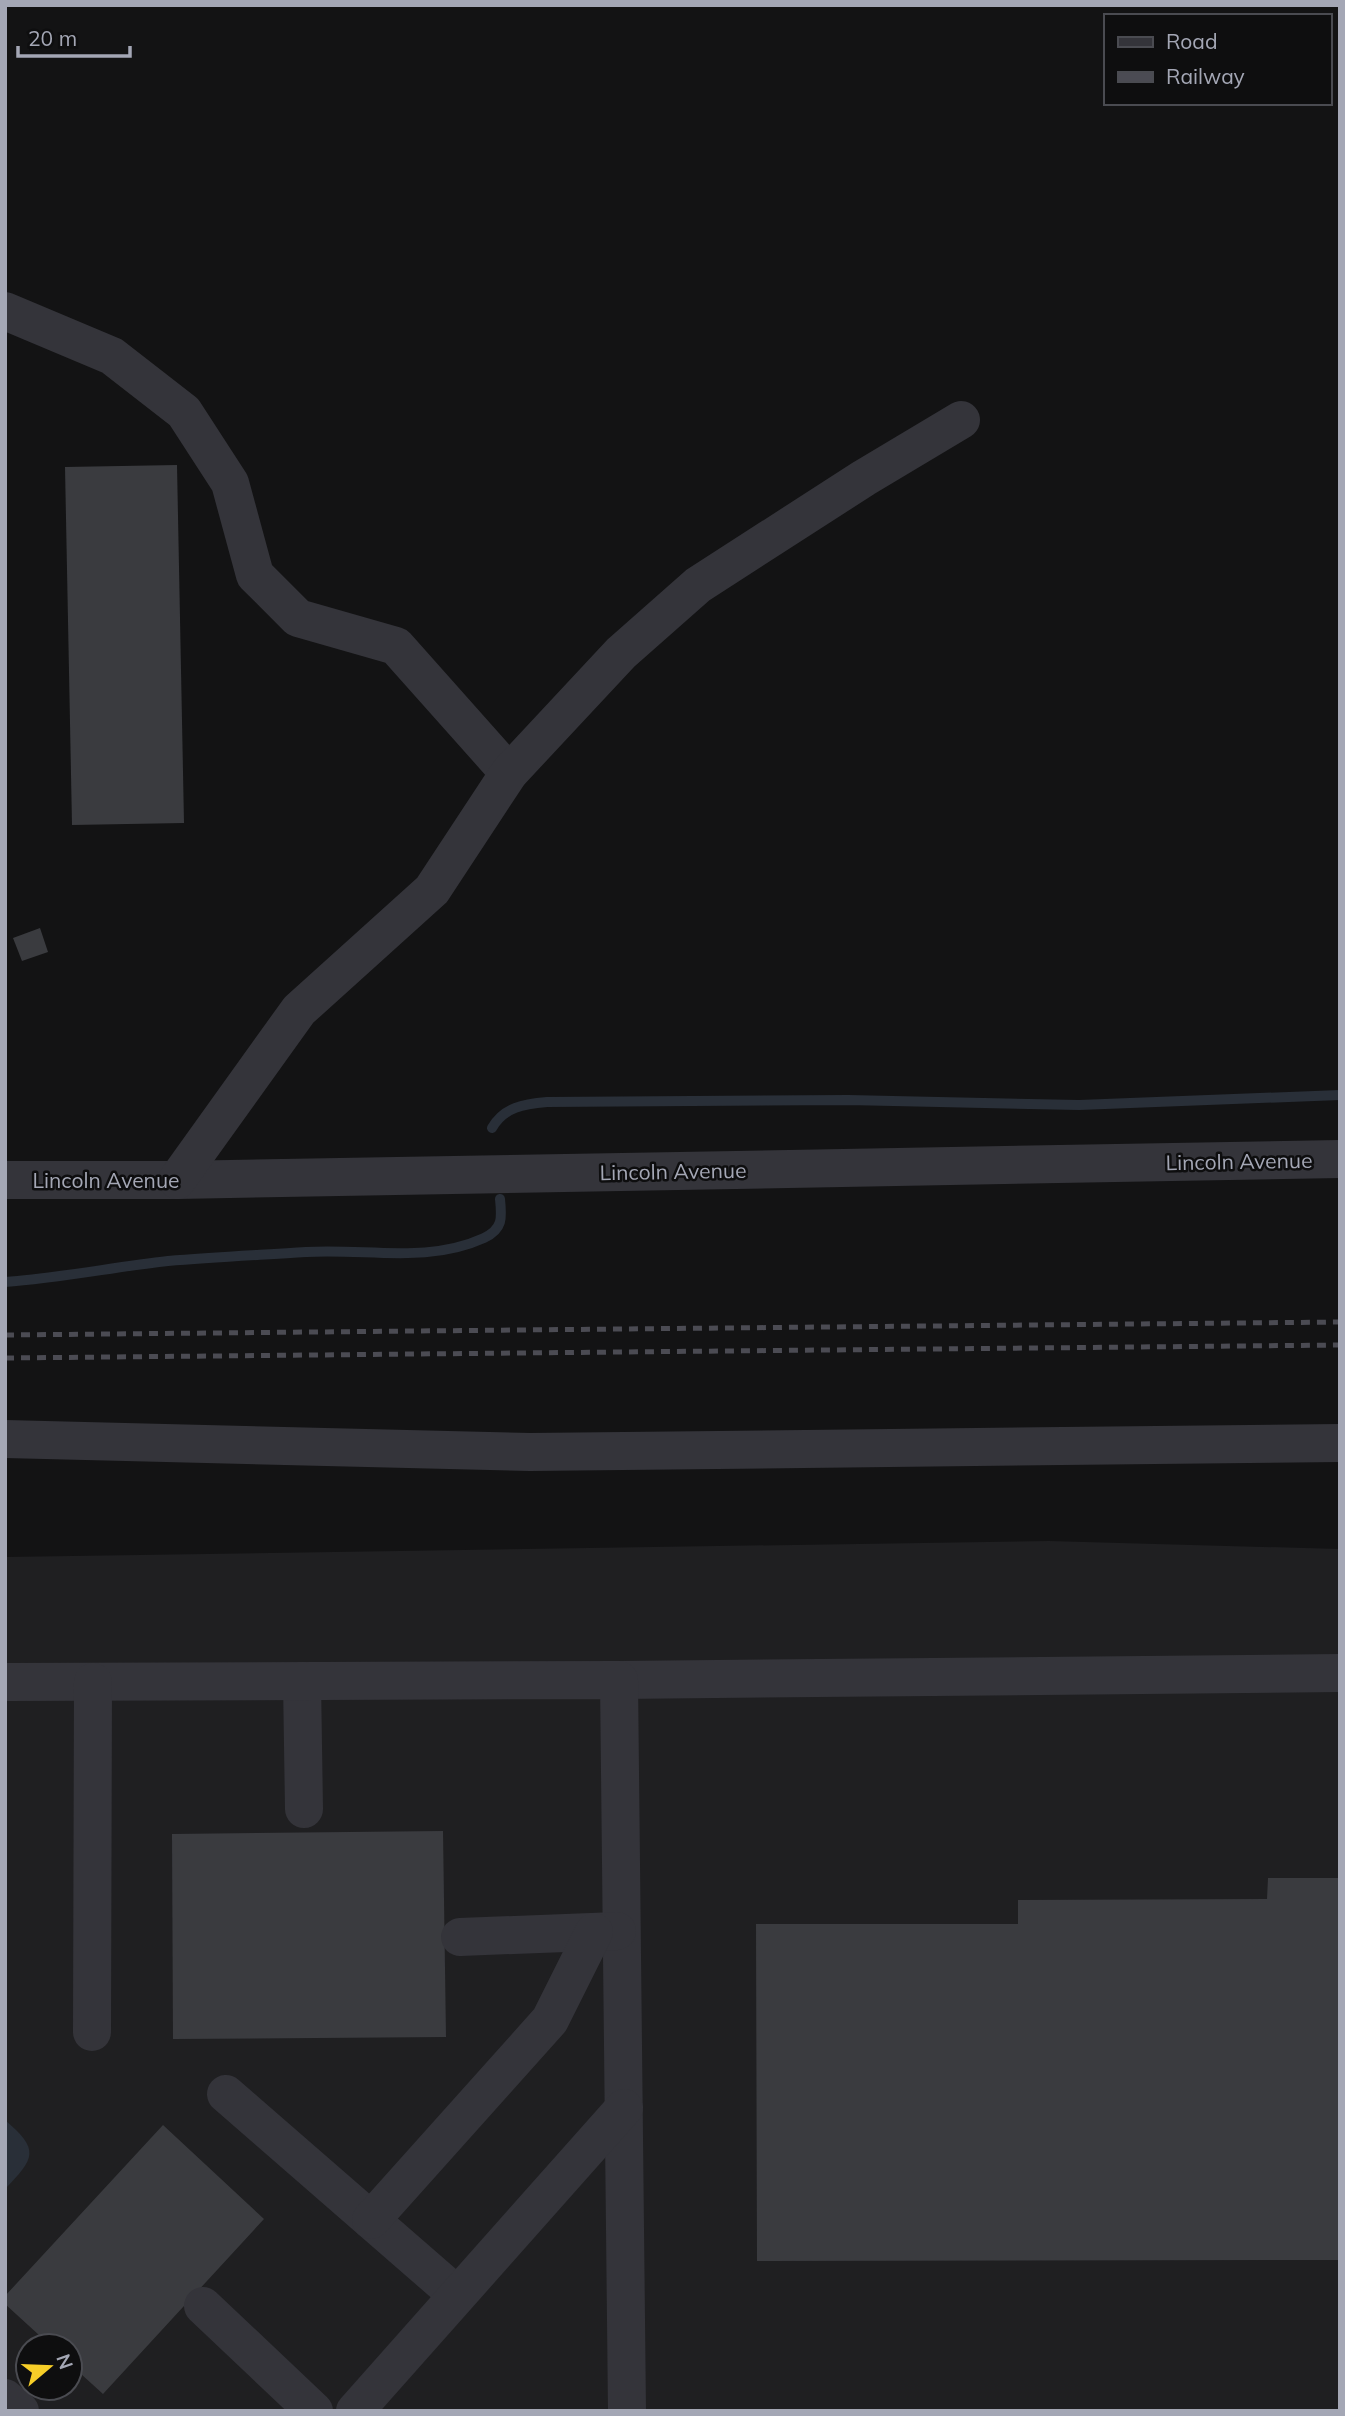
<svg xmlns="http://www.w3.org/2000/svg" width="1345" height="2416" viewBox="0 0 1345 2416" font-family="Mulish,sans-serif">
  <rect width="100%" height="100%" fill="#131314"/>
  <path fill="#1f1f21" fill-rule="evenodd" d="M1049 1541 1340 1549V2411H5V1557ZM28 2346H70V2388H28Z"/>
  <path fill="#292f38" d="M5 2120C40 2150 35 2158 5 2189Z"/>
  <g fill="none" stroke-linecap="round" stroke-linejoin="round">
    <g stroke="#292f38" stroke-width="10">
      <path d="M492 1128C504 1107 524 1104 547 1102L848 1100 1079 1105 1340 1095"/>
      <path d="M5 1282C60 1278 114 1267 168 1261 214 1257 260 1255 306 1252 366 1248 427 1264 484 1238 503 1229 502 1218 500 1199"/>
    </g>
  </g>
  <g fill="#3a3b3f">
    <path d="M177 465 184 823 72 825 65 467Z"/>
    <path d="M40 928 48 952 22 961 13 938Z"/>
    <path d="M443 1831 446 2037 173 2039 172 1834Z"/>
    <path d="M1268 1878H1340V2260L757 2261 756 1924H1018V1900L1267 1899Z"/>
    <path d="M163 2125 264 2219 103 2394 70 2364V2346H51L5 2304V2296Z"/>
  </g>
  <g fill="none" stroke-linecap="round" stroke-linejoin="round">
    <g stroke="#34343a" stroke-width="38">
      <path d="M5 311 112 356 184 412 230 483 255 575 298 618 396 646 509 773"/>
      <path d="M5 1180H177L1340 1159"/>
      <path d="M177 1180 299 1010 432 890 509 773 621 653 698 585 864 478 961 420"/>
      <path d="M5 1439 530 1452 1340 1443"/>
      <path d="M619 1680 1340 1673"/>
      <path d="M302 1681 304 1809"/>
      <path d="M5 1682 619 1680 627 2411"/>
      <path d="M460 1937 617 1931"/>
      <path d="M92 2032 93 1682"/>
      <path d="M226 2094 457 2295"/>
      <path d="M371 2220 550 2020 594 1932"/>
      <path d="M203 2306 314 2411"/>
      <path d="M5 2398 20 2411"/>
      <path d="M355 2411 624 2108"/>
    </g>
    <g stroke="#4b4b53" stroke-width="5" stroke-dasharray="9 7" stroke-linecap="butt">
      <path d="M5 1335 1340 1322"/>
      <path d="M5 1358 1340 1345"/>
    </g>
  </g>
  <g text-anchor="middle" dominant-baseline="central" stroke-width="5" stroke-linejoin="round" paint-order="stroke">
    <g font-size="21" fill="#a4a7b5" stroke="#0e0e0f">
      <text transform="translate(1239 1161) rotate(-1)">Lincoln Avenue</text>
      <text transform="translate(673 1171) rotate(-1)">Lincoln Avenue</text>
      <text x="106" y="1180">Lincoln Avenue</text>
    </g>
  </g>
  <rect width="1345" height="2416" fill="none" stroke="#a4a7b5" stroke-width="14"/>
  <rect x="1104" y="14" width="228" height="91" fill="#0e0e0f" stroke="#4a4b51" stroke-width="2"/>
  <rect x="1118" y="37" width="35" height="10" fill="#34343a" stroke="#4a4b51" stroke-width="2"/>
  <text x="1166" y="49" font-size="21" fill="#a4a7b5">Road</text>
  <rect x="1118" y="72" width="35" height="10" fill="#4b4b53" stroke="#4a4b51" stroke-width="2"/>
  <text x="1166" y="84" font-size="21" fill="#a4a7b5">Railway</text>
  <g transform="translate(49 2367) rotate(71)"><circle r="33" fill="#0e0e0f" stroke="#4a4b51" stroke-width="2"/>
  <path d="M0-5L12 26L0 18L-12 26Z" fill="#f7ce28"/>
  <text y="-10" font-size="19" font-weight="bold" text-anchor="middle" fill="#a4a7b5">N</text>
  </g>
  <path d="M18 46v10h112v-10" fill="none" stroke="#a4a7b5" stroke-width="3.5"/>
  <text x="28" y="46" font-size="21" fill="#a4a7b5" stroke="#0e0e0f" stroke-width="5" paint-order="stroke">20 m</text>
</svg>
